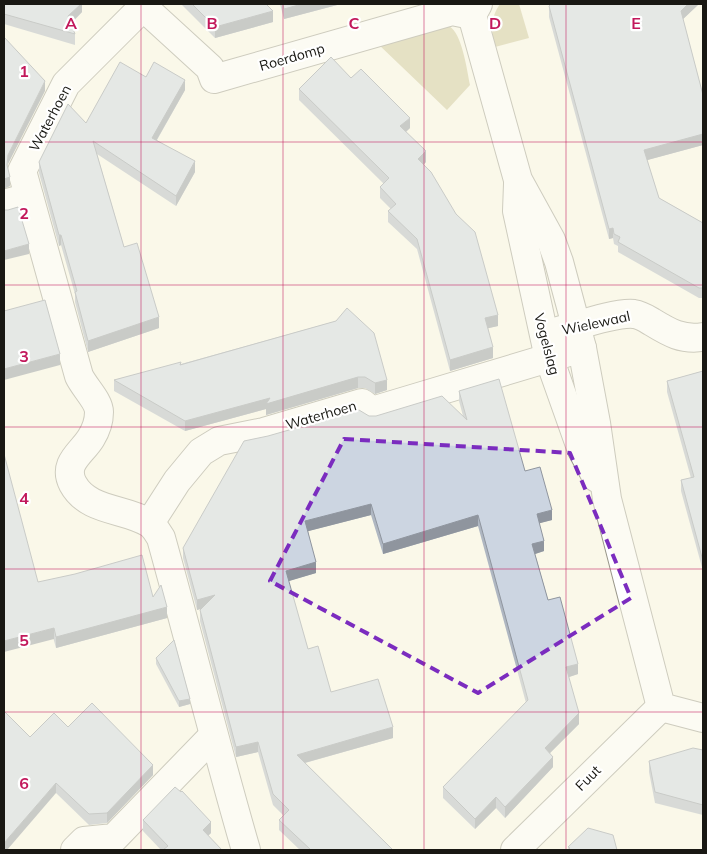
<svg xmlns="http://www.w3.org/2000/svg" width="707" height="854" viewBox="0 0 707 854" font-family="Mulish,sans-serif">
  <rect width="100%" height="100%" fill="#faf8e9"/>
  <g fill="#cdc598">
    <path d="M500 4H519L529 38 495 47C491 31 490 18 500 4Z"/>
    <path d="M449 26C462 33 467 70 470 85L447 110 377 43Z"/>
  </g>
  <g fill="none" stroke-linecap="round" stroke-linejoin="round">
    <g stroke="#99978a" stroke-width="30">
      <g id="street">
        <path d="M140 4 210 68 214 79 452 11 472 15"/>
        <path d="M478 4 472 15 518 180 551 240 559 262 582 348 596 423 607 499 661 707 703 718"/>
        <path d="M143 7 66 84 22 171 79 376C84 387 99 401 99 412 99 421 96 430 91 438 82 453 62 463 73 484 88 512 126 508 149 523 154 526 158 533 161 538 190 642 216 747 246 850"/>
        <path d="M518 184 517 211 549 358 581 448 597 478"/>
        <path d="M4 204 29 197"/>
        <path d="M558 331C577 326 615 312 634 314 641 315 647 319 652 322 670 333 682 340 703 337"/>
        <path d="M150 523 177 481 201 452 219 441 264 432 362 403 372 411 582 348"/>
        <path d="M75 850 84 841 114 838 213 736"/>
        <path d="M515 850 661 707"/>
      </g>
    </g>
    <use href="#street" stroke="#fff" stroke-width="28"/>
  </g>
  <g fill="#afb7c2">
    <path d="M82 4V12L71 24 75 34V45L4 24V5Z"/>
    <path d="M181 4H266L273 22 215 38Z"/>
    <path d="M280 4H341L284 19Z"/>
    <path d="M551 4H699L683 19 703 95V145L647 160 659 198 703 223V298H699L618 252V246L614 244 613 238 609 239 549 17V6Z"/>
    <path d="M146 77 185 90 157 140 195 172 176 206 97 154 124 247 159 328 88 352 75 302V294L61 245 59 246 39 173V162Z"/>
    <path d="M351 78 410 128 406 132 426 162 423 165 498 326 488 328 493 358 450 371 417 249 388 222V211L391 209 380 198V187L384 184 299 100V89Z"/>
    <path d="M336 321 387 390 375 394 365 388H358L266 415V409L185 431 114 391V380L181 364Z"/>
    <path d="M703 371V571L681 491V480L691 478 667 392V381Z"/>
    <path d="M459 391 525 471 552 520 539 523 544 551 535 554 548 600 578 674 569 677 579 724 550 753 553 767 505 818 496 808 475 829 443 798V787L526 703 478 526 383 554 371 515 308 531 316 573 288 581 308 649 331 692 393 738 305 763 393 850H300L279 830V820L284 816 273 805 258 752 236 757 200 621V609L197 610 183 558V548L369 416H463L459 401Z"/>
    <path d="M38 582 153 597 167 618 56 648Z"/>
    <path d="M156 658 190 704 179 707 156 664Z"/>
    <path d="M68 727 153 775 107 823 89 825 56 793 30 737Z"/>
    <path d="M703 750V815L655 803 649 772V761Z"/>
    <path d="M143 820 211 833 208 836 222 850H161L143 831Z"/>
  </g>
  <g fill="#8f959e">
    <path d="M81 4H82V12L68 26V16Z"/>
    <path d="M302 4H341L284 19V9Z"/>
    <path d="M688 4H699L681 21V11Z"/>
    <path d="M273 11V22L215 38V27Z"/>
    <path d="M185 80V90L152 148V138Z"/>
    <path d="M45 81V91L8 164 7 174 8 155Z"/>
    <path d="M410 118V128L400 137V126Z"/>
    <path d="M703 134V145L644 161V150Z"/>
    <path d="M426 151V162L418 170V159Z"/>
    <path d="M195 161V172L176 206V196Z"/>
    <path d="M10 177V186L4 189V179Z"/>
    <path d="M613 228V238L609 239V229Z"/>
    <path d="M59 235H61V245L59 246Z"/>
    <path d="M29 244V254L4 260V251Z"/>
    <path d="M498 315V326L485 329V318Z"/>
    <path d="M159 317V328L88 352V341Z"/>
    <path d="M493 347V358L450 371V360Z"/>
    <path d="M60 354V365L4 380V369Z"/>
    <path d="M358 377V388L266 415V409L185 431V421L270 398Z"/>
    <path d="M387 380V390L375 394V383Z"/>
    <path d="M371 504V515L305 532V521Z"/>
    <path d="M552 510V520L537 524V514Z"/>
    <path d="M478 515V526L383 554V544Z"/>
    <path d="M544 541V551L532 555V544Z"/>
    <path d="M316 562V573L286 582V571Z"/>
    <path d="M215 595V605L197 610V600Z"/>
    <path d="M167 607V618L56 648V637Z"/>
    <path d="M54 628V639L4 652V641Z"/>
    <path d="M578 664V674L566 678V667Z"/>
    <path d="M190 699V704L179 707V701Z"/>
    <path d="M579 713V724L545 758V748Z"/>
    <path d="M393 727V738L297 765V755Z"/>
    <path d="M258 742V752L236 757V747Z"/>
    <path d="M553 757V767L505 818V807Z"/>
    <path d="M153 765V775L107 823V813Z"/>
    <path d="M56 783V793L7 850H4V843Z"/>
    <path d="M496 797V808L475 829V819Z"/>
    <path d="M211 822V833L203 840V830Z"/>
  </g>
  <g fill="#ccd5e1" stroke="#8f959e">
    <path d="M5 4H81L68 16 75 34 4 14V5Z"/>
    <path d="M192 4H266L273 11 215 27Z"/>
    <path d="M283 4H302L284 9Z"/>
    <path d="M551 4H688L681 11 703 95V134L644 150 659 198 703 223V288H699L618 242 620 237 614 234 613 228 609 229 549 6Z"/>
    <path d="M4 37 45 81 8 155 7 165 10 177 4 179Z"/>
    <path d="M331 57 351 78 361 69 410 118 400 126 426 151 418 159 431 172 456 214 475 232 498 315 485 318 493 347 450 360 417 239 388 211 396 204 380 187 389 178 299 89Z"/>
    <path d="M120 62 146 77 154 62 185 80 152 138 195 161 176 196 93 141 124 247 137 243 159 317 88 341 75 292 77 291 61 235H59L39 162 68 104 86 123Z"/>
    <path d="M18 207 29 244 4 251V210H8Z"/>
    <path d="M45 300 60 354 4 369V311Z"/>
    <path d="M347 308 374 333 387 380 375 383 365 377H358L266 404 270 398 185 421 114 380 181 362 180 365 336 321Z"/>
    <path d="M703 371V561L681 480 694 477 667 381Z"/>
    <path d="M499 379 525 471 540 467 552 510 537 514 544 541 532 544 548 600 560 597 578 664 566 667 579 713 545 748 553 757 505 807 496 797 475 819 443 787 528 700 478 515 383 544 371 504 305 521 316 562 286 571 308 649 318 646 331 692 378 679 393 727 297 755 393 850H311L279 820 289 810 273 794 258 742 236 747 200 610 215 595 197 600 183 548 244 441 268 436 359 410 369 416H376L442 396 467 420 459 391Z"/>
    <path d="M4 454 38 582 75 574 142 555 153 597 161 585 167 607 56 637 54 628 4 641Z"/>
    <path d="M174 640 190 699 179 701 156 658Z"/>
    <path d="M92 703 153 765 107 813 89 814 56 783 4 843V712H5L30 737 54 713 68 727Z"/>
    <path d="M693 748 703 750V805L655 792 649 761Z"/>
    <path d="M175 787 181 792 182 791 211 822 203 830 222 850H163L168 846 143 820Z"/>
    <path d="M588 828 613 835 617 850H567L570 848 568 847Z"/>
  </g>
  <path d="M0 0H707V854H0ZM344 439 570 453 631 598 478 693 270 581Z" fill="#faf8e9" fill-opacity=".55" fill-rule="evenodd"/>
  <path fill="none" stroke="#7b2cbf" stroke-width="4" stroke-dasharray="10 6" stroke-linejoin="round" d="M344 439 570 453 631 598 478 693 270 581Z"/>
  <path fill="none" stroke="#c2185b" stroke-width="1" stroke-opacity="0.55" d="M141 4V850M283 4V850M424 4V850M566 4V850M4 142H703M4 285H703M4 427H703M4 569H703M4 712H703"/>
  <g text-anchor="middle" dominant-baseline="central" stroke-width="4.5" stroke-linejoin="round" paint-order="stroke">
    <g font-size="14" fill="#191813" stroke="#fff">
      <text transform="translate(292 57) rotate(-16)">Roerdomp</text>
      <text transform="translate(50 118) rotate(-62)">Waterhoen</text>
      <text transform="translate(596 323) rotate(-12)">Wielewaal</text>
      <text transform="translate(547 344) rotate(75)">Vogelslag</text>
      <text transform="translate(321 415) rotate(-16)">Waterhoen</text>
      <text transform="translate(588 778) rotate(-45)">Fuut</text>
    </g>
  </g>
  <g font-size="16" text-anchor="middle" font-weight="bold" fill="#c2185b" stroke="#fff" stroke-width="4.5" stroke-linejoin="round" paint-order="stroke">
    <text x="71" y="29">A</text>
    <text x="212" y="29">B</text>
    <text x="354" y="29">C</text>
    <text x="495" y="29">D</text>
    <text x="636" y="29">E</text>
    <text x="24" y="77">1</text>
    <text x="24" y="219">2</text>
    <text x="24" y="362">3</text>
    <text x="24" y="504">4</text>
    <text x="24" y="646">5</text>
    <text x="24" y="789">6</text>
  </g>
  <rect width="707" height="854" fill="none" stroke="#191813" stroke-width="10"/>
</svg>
